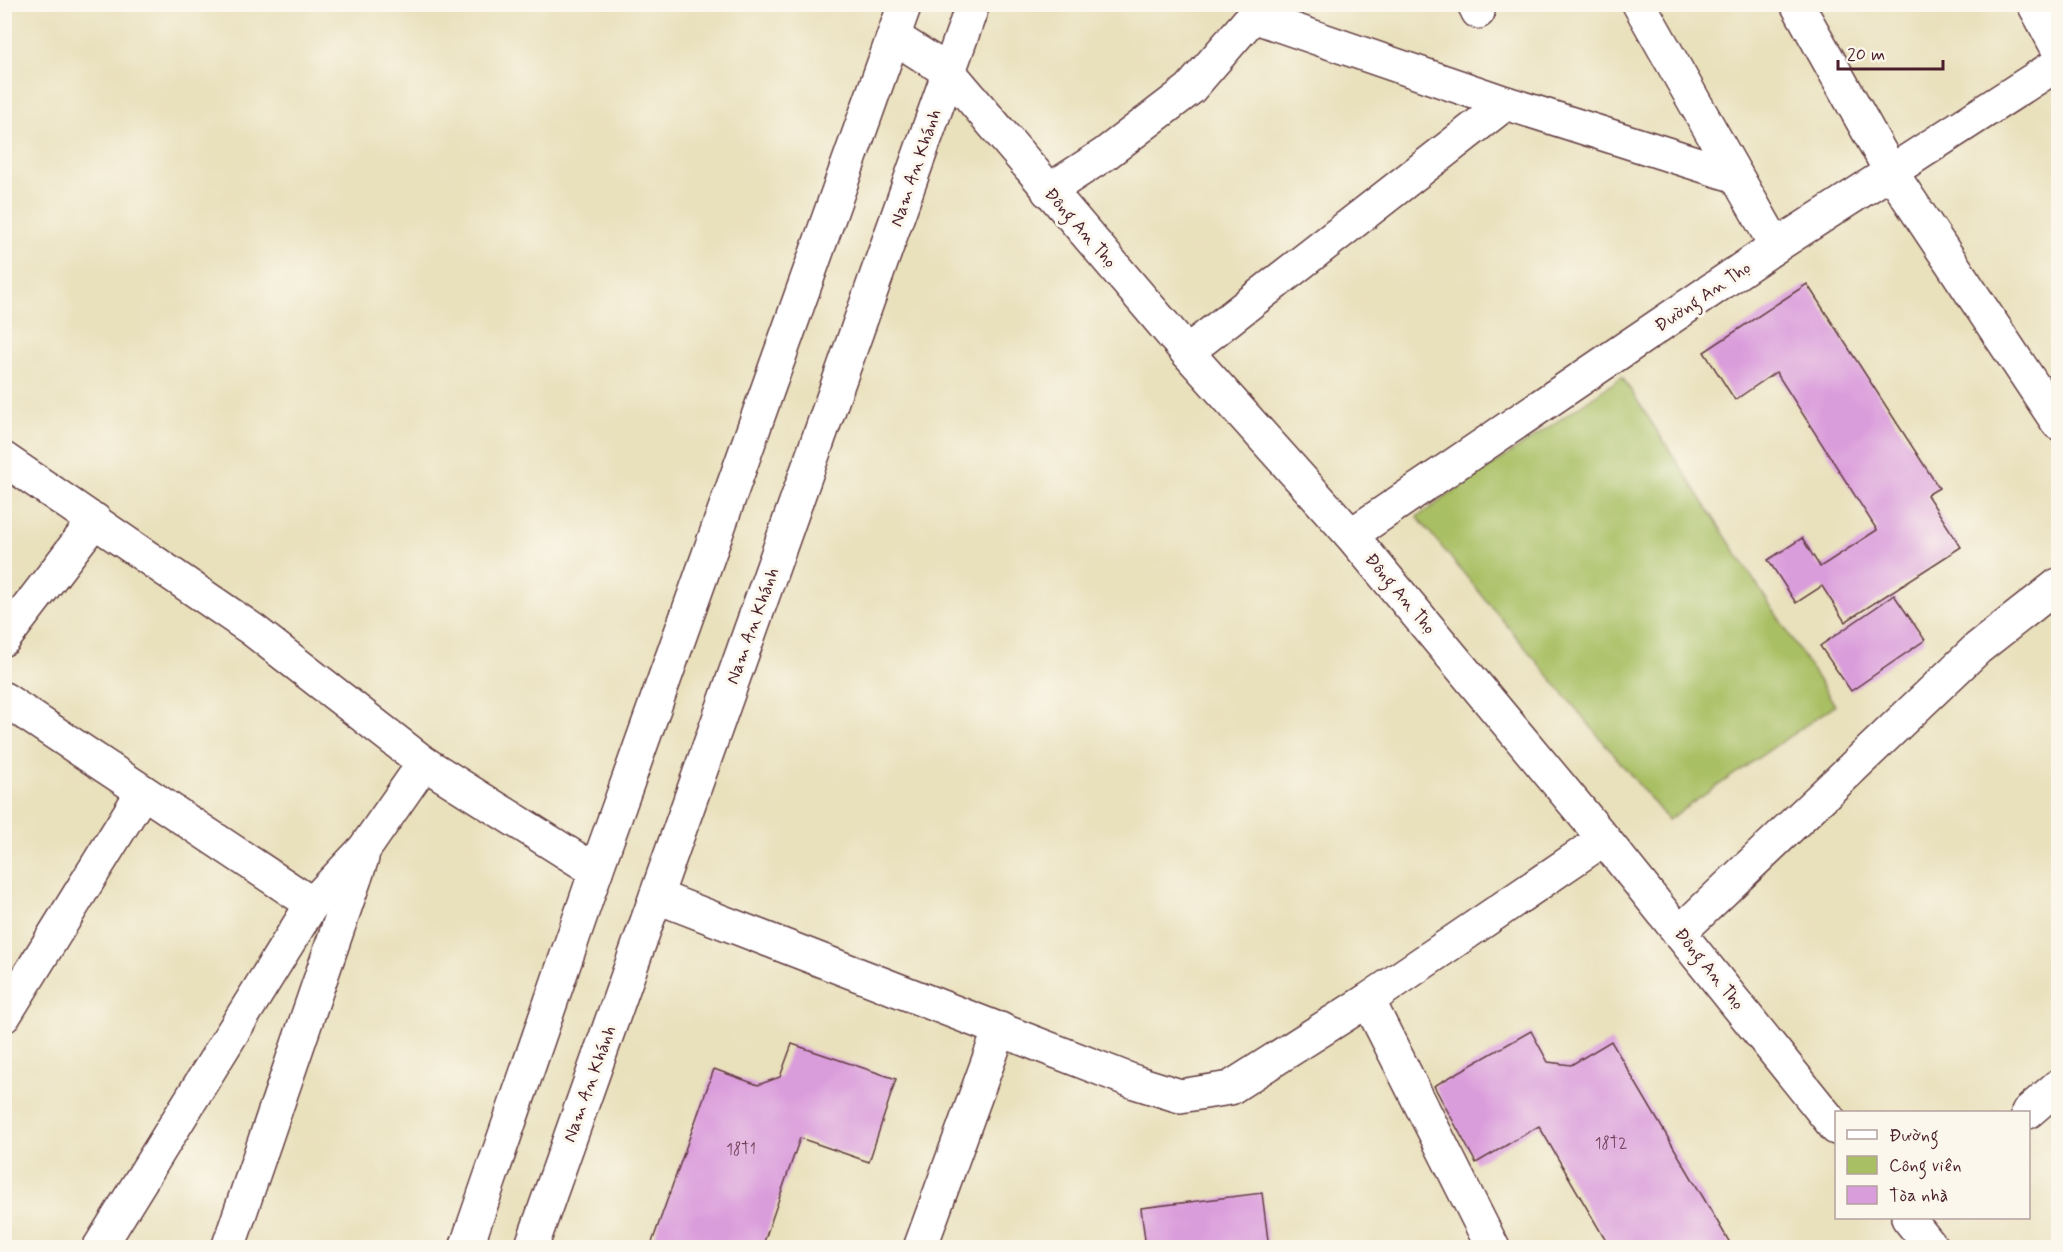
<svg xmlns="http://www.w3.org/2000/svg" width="2063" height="1252" viewBox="0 0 2063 1252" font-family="Mynerve,sans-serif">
  <rect width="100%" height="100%" fill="#fbf7ec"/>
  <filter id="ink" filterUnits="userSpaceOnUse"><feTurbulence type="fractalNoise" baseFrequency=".0167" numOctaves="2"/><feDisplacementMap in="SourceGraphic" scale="12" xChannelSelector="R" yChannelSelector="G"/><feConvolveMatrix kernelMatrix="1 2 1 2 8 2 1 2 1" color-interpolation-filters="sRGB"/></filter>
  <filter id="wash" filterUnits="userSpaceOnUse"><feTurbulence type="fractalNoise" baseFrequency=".008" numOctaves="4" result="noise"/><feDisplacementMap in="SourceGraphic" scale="24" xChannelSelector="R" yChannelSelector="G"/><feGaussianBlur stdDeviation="1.35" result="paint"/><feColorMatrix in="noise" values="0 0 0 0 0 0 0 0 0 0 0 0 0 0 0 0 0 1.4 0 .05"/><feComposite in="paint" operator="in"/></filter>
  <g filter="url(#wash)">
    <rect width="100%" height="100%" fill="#e9e0bc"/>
    <path fill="#a9bf64" stroke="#7a6f48" stroke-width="1.5" d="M1622 377 1835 705 1668 820 1417 517Z"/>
    <g id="blocks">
      <g fill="#da9ddb">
        <path d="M1807 284 1939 488 1927 495 1961 547 1845 622 1822 586 1796 603 1768 560 1802 538 1820 567 1877 530 1776 372 1735 400 1704 352Z"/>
        <path d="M1894 595 1925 640 1851 691 1820 646Z"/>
        <path d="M1531 1031 1548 1062 1571 1065 1611 1041 1733 1248H1610L1539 1126 1476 1163 1434 1086Z"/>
        <path d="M792 1044 896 1079 869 1162 800 1138 762 1248H650L714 1069 758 1085 780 1077Z"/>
        <path d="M1262 1193 1269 1248H1146L1141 1208Z"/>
      </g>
    </g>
  </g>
  <g filter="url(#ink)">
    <use href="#blocks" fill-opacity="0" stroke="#623c41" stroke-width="1.5"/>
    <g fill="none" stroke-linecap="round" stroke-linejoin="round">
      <g stroke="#623c41" stroke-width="36">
        <g id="minor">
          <path d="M1474 4 1478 12"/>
          <path d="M1639 4 1776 246"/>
          <path d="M1797 4 1891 172 2058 423"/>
          <path d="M2034 4 2058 49"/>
          <path d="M1253 16 1506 103 1736 176"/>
          <path d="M949 72 1187 352 1351 535 1604 839 1836 1128"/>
          <path d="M1048 191 1105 154 1190 89 1253 16 1259 4"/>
          <path d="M1187 352 1506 103"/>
          <path d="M4 459 253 630 424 763 596 871"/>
          <path d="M1351 535 1776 246 2058 64"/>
          <path d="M4 639 95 520"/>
          <path d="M4 699 312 904"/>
          <path d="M658 897 1135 1082 1180 1096 1230 1088 1368 1000 1604 839"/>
          <path d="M1679 933 1978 648 2058 585"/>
          <path d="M1368 1000 1493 1248"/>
          <path d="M4 1016 142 793"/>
          <path d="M2028 1112 2058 1086"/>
          <path d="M1908 1218 1932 1248"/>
          <path d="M99 1248 312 904 365 848 424 763"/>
          <path d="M228 1248 362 858"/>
          <path d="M920 1248 1000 1029"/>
        </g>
      </g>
      <g stroke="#623c41" stroke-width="36">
        <g id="tertiary">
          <path d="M894 37 949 72"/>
          <path d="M466 1248 596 871 905 4"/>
          <path d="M531 1248 973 4"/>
        </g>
      </g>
      <use href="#minor" stroke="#fff" stroke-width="33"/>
      <use href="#tertiary" stroke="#fff" stroke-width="33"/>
    </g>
  </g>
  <g text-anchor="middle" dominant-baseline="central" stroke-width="6" stroke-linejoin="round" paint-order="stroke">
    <g font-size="15" fill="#6e3e57">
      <text x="1611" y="1144">18T2</text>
      <text x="741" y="1150">18T1</text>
    </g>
    <g font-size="18" fill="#4a1f2b" stroke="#fbf7ec">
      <text transform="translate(916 168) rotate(-71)">Nam An Khánh</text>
      <text transform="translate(1080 228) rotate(49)">Đông An Thọ</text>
      <text transform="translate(1703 297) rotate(-34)">Đường An Thọ</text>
      <text transform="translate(1400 594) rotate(50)">Đông An Thọ</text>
      <text transform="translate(753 626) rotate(-70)">Nam An Khánh</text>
      <text transform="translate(1709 969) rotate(51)">Đông An Thọ</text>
      <text transform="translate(590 1084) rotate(-70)">Nam An Khánh</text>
    </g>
  </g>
  <rect width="2063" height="1252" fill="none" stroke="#fbf7ec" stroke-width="24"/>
  <rect x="1835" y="1111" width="195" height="108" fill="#fbf7ec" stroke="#b4a19f" stroke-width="1.5"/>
  <rect x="1847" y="1130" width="30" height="9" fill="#ffffff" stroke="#b4a19f" stroke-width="1.5"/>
  <text x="1889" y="1141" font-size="18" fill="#4a1f2b">Đường</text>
  <rect x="1847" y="1156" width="30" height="18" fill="#a9bf64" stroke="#b4a19f" stroke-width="1.5"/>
  <text x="1889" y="1171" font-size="18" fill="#4a1f2b">Công viên</text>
  <rect x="1847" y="1186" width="30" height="18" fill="#da9ddb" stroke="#b4a19f" stroke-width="1.5"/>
  <text x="1889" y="1201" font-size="18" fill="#4a1f2b">Tòa nhà</text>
  <path d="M1838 60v9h105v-9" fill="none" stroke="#4a1f2b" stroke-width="3"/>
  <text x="1847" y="60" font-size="18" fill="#4a1f2b" stroke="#fbf7ec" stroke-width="4.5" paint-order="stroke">20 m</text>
</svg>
